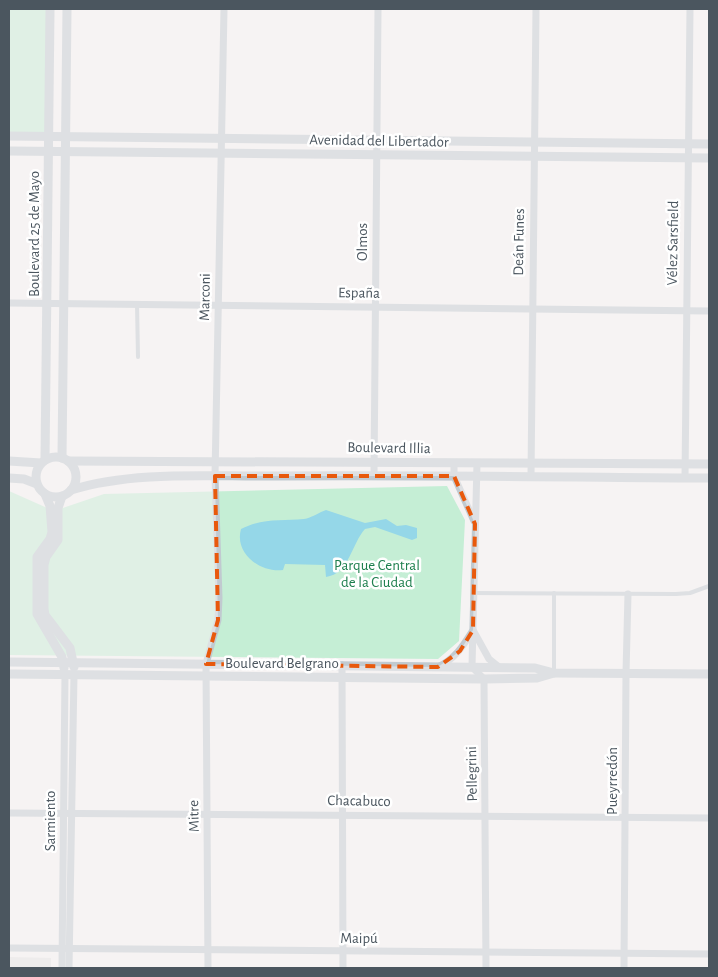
<svg xmlns="http://www.w3.org/2000/svg" width="718" height="977" viewBox="0 0 718 977" font-family="'Alegreya Sans',sans-serif">
  <rect width="100%" height="100%" fill="#f5f3f3"/>
  <path fill="#e5e4e4" d="M9 957 51 958V968H9Z"/>
  <g fill="#c5eed5">
    <path d="M9 9H50L49 137 9 136Z"/>
    <path d="M447 486 465 520 459 641 438 659 9 655V491L54 511 104 494Z"/>
  </g>
  <path fill="#95d7e8" d="M326 510 365 523 386 519 397 526 406 525 417 528V538L412 540 375 527 365 529C352 543 349 574 326 577L325 565 285 564 283 570C261 573 234 554 241 529 262 518 282 521 304 519 311 518 320 512 326 510Z"/>
  <g fill="none" stroke-linecap="round" stroke-linejoin="round">
    <g stroke="#c1cad0" stroke-width="4">
      <path d="M137 304 138 357"/>
      <path d="M474 593 676 594 690 593 709 586"/>
      <path d="M554 593V673"/>
    </g>
    <g stroke="#c1cad0" stroke-width="7">
      <path d="M9 303 709 311"/>
      <path d="M454 463V476L474 521"/>
      <path d="M477 463 472 667 484 679 486 968"/>
      <path d="M374 475 378 9"/>
      <path d="M531 476 536 9"/>
      <path d="M685 478 690 9"/>
      <path d="M342 665 343 968"/>
      <path d="M438 667C456 658 463 646 473 630L489 659 499 667"/>
      <path d="M9 813 709 818"/>
      <path d="M9 948 709 954"/>
      <path d="M62 968 65 674"/>
      <path d="M69 968 74 674"/>
      <path d="M208 968 206 664 218 620 219 598 215 476 224 9"/>
      <path d="M624 968 626 673 628 594"/>
    </g>
    <g stroke="#c1cad0" stroke-width="9">
      <path d="M9 136 709 144"/>
      <path d="M9 151 709 158"/>
      <circle cx="56" cy="477" r="20"/>
      <path d="M62 458 67 9"/>
      <path d="M45 460 50 9"/>
      <path d="M9 461 41 463"/>
      <path d="M68 461 709 464"/>
      <path d="M9 478 24 479 37 484"/>
      <path d="M71 490C134 470 213 477 278 476 422 475 566 477 709 478"/>
      <path d="M45 494 50 506 52 532 50 539 37 557V614L62 657 64 668"/>
      <path d="M62 496 58 508V540L46 557 44 565V609L45 615 70 648 74 667"/>
      <path d="M9 662 535 668 554 673 709 674"/>
      <path d="M9 674 484 679 537 678 554 673"/>
    </g>
  </g>
  <path d="M0 0H718V977H0ZM215 476H454L475 524 473 630 460 651 438 667 206 664 218 620Z" fill="#f5f3f3" fill-opacity=".55" fill-rule="evenodd"/>
  <path fill="none" stroke="#e8590c" stroke-width="4" stroke-dasharray="10 6" stroke-linejoin="round" d="M215 476H454L475 524 473 630 460 651 438 667 206 664 218 620Z"/>
  <g text-anchor="middle" dominant-baseline="central" stroke-width="5" stroke-linejoin="round" paint-order="stroke">
    <g font-size="15" fill="#4b565f" stroke="#fff">
      <text transform="translate(379 141) rotate(1)">Avenidad del Libertador</text>
      <text transform="translate(34 234) rotate(-90)">Boulevard 25 de Mayo</text>
      <text transform="translate(362 242) rotate(-90)">Olmos</text>
      <text transform="translate(519 242) rotate(-89)">Deán Funes</text>
      <text transform="translate(673 243) rotate(-89)">Vélez Sarsfield</text>
      <text transform="translate(359 293) rotate(1)">España</text>
      <text transform="translate(205 297) rotate(-89)">Marconi</text>
      <text transform="translate(389 448) rotate(1)">Boulevard Illia</text>
      <text x="282" y="663">Boulevard Belgrano</text>
      <text transform="translate(472 774) rotate(-91)">Pellegrini</text>
      <text transform="translate(612 781) rotate(-90)">Pueyrredón</text>
      <text transform="translate(359 801) rotate(1)">Chacabuco</text>
      <text transform="translate(194 816) rotate(-91)">Mitre</text>
      <text transform="translate(50 821) rotate(-90)">Sarmiento</text>
      <text x="359" y="938">Maipú</text>
    </g>
    <g font-size="15" fill="#1e7f4e" stroke="#fff">
      <text x="377" y="565">Parque Central<tspan x="377" dy="17">de la Ciudad</tspan></text>
    </g>
  </g>
  <rect width="718" height="977" fill="none" stroke="#4b565f" stroke-width="20"/>
</svg>
